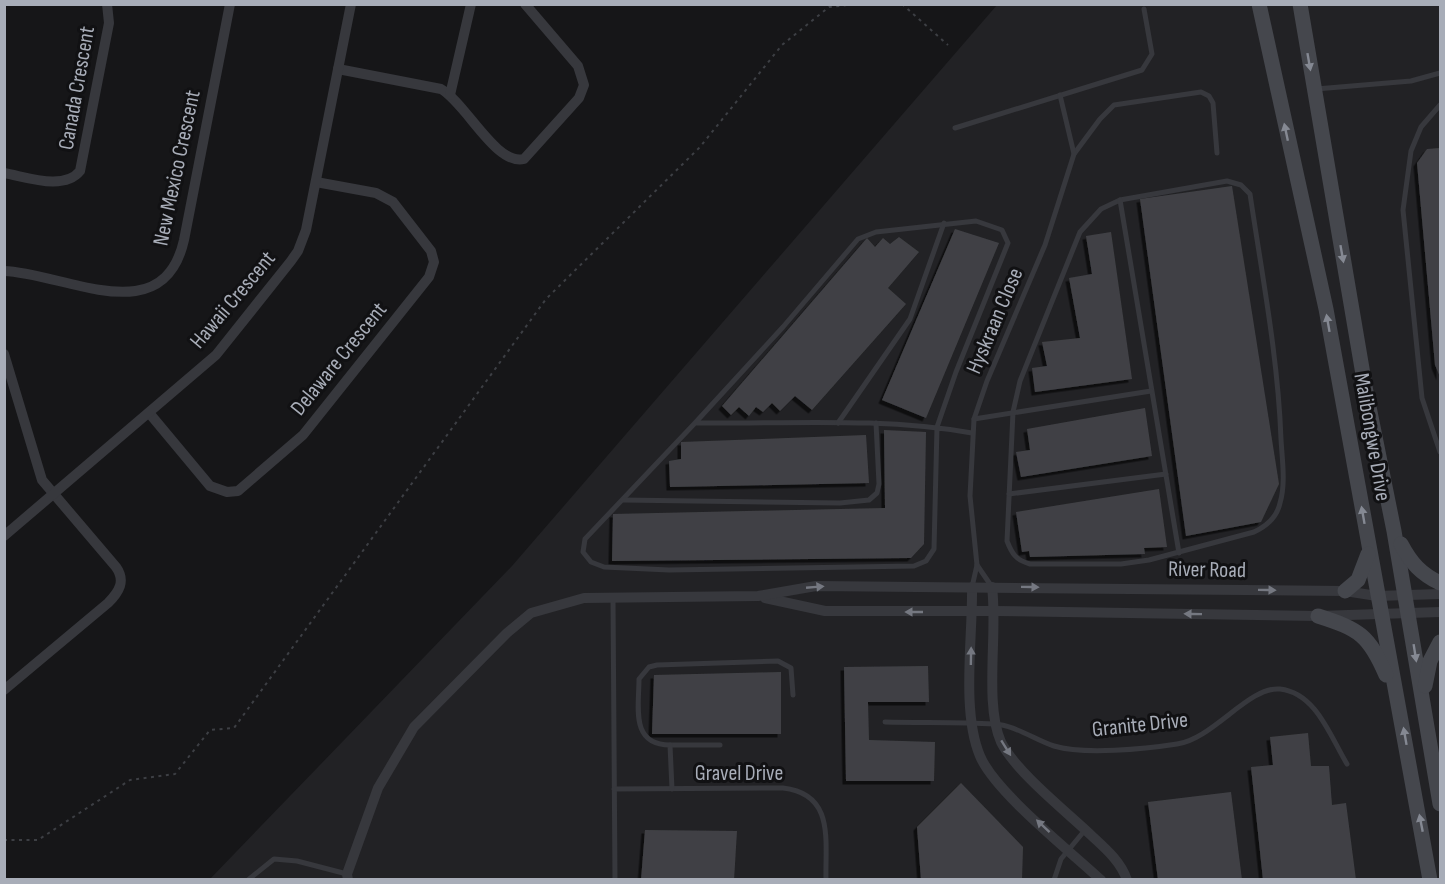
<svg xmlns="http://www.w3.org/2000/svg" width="1445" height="884" viewBox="0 0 1445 884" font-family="'Sofia Sans Condensed',sans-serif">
  <defs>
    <filter id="shadow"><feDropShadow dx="-3.5" dy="3.5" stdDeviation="0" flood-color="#0009"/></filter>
  </defs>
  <rect width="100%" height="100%" fill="#161618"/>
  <path fill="#222225" d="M997 5H1440V879L209 880 512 566Z"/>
  <g fill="#404145" filter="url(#shadow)">
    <path d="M1440 148V377L1435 365 1417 163 1427 149Z"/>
    <path d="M1232 186 1279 484 1261 522 1186 536 1140 199Z"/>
    <path d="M955 229 999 243 926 418 882 400Z"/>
    <path d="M1111 232 1132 379 1035 392 1032 368 1047 366 1042 342 1080 338 1069 278 1092 274 1086 236Z"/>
    <path d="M899 237 919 252 888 288 906 304 812 410 795 396 780 411 772 403 763 412 756 407 749 416 739 407 731 415 722 406 867 238 875 247 883 238 890 244Z"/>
    <path d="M1145 408 1152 456 1021 477 1016 452 1030 450 1027 429Z"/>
    <path d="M884 430 926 432 924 544 911 558 612 561 613 514 885 508Z"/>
    <path d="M866 435 869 483 670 487 669 461 681 459V442Z"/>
    <path d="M1159 489 1167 547 1144 548 1145 554 1030 557 1029 551 1022 552 1016 512Z"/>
    <path d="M928 666 929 702H868L869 740 935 742 934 781H846L844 667Z"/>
    <path d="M781 672V734H652L654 675Z"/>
    <path d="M1308 733 1311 766H1329L1332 805 1346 803 1356 880H1263L1251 767 1273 765 1270 737Z"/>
    <path d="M961 783 1023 847 1022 880H921L917 827Z"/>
    <path d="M1231 792 1242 880H1158L1148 802Z"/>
    <path d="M645 830 737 831 734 880H641Z"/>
  </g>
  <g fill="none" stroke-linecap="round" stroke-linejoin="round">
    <g stroke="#3d3f44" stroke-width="2" stroke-dasharray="3 4.5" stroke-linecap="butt">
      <path d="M902 4 948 45"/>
      <path d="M4 840H38L130 780 175 774 210 730 234 728 546 299 700 147 782 45 829 7 857 4"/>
    </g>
    <g stroke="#37383d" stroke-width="5">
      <path d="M1316 89 1411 81 1440 73"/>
      <path d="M1440 105 1421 127 1411 151 1403 210 1422 398 1440 452"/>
      <path d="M955 128 1142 70 1152 54 1144 9"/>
      <path d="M1074 154 1100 119 1114 105 1201 92 1209 96 1213 103 1217 153"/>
      <path d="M1227 181 1241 185 1250 194C1262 275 1278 357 1281 439 1282 459 1286 483 1280 503 1277 517 1267 526 1254 532L1149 560 1121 564H1030C1016 560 1012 554 1007 541L1013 412 1020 381 1080 232 1101 209 1120 200Z"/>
      <path d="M1120 200 1179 553"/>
      <path d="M974 419 1151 391"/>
      <path d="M695 423 783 327 858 239 876 232 976 221 1002 230 1008 243 956 372 937 427 934 549 926 561 914 566 669 570 604 567 591 562 583 552 585 539 695 423C787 424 880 417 972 433"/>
      <path d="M838 423 910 319 944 223"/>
      <path d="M1009 494 1166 474"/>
      <path d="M623 500 840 503 869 500 877 493 879 484 876 423"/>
      <path d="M977 565 992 587"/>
      <path d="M972 587 977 565 970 496 974 419 987 381 1045 245 1074 154 1060 95"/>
      <path d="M613 598 615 880"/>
      <path d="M885 722C921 723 958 722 994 724 1015 725 1035 740 1054 746 1084 755 1145 749 1177 744 1213 739 1249 686 1280 689 1316 693 1330 736 1347 764"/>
      <path d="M670 745H720"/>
      <path d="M614 789 783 788C835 794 825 840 826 880"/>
      <path d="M672 789 670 745C630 745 639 707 639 679L649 667 657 665 778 661 791 668 793 695"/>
      <path d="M248 880 274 859 297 861 347 874"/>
      <path d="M1054 880 1061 859 1085 830"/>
    </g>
    <g stroke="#37383d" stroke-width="10">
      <path d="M338 69 441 89C466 103 496 166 524 159L579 98 584 85 578 66 525 4"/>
      <path d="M450 95 471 4"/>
      <path d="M4 173C27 177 64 191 80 171L109 23 107 4"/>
      <path d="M4 271C65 273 163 333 184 240L230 4"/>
      <path d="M4 354 42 480 116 567C126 581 119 592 108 603L4 690"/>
      <path d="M150 414 210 486 227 492 238 491 303 435 429 277 434 262 431 251 393 202 376 193 316 182"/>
      <path d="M4 536 216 355 291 261 298 251 306 230 351 4"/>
      <path d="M972 587C973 636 961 711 980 756 995 792 1070 851 1101 880"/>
      <path d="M992 587C998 631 984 704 1001 742 1016 772 1067 812 1093 837 1106 849 1121 862 1127 880"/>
      <path d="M765 598 825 611H995L1318 616 1440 612"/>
      <path d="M348 880 347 874 378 788 414 727 507 633 531 613 584 598 758 596 816 586 1345 591 1377 596 1440 594"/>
    </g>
    <g stroke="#45474d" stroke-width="15">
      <path d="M1259 4 1326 309 1430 880"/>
      <path d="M1300 4 1366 392 1394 531 1440 804"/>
      <path d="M1401 544C1411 563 1421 574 1440 583"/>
      <path d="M1345 591 1358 580 1368 554"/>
      <path d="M1318 616C1359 629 1369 635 1386 675"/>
      <path d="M1425 686 1430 661 1440 642"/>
    </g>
  </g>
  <defs><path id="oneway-solid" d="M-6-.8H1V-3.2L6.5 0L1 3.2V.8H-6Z" transform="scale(1.5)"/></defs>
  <g fill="#858993">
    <use href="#oneway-solid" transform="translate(1309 62) rotate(80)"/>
    <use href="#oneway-solid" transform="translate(1286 132) rotate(-102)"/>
    <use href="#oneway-solid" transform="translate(1342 254) rotate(80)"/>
    <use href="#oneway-solid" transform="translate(1328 323) rotate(-100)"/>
    <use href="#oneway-solid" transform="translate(1363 515) rotate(-100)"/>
    <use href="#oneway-solid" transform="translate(1415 653) rotate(81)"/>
    <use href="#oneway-solid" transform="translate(1405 736) rotate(-100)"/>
    <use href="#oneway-solid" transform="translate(1421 823) rotate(-101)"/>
  </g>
  <g fill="#757881">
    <use href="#oneway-solid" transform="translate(815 587) rotate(-5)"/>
    <use href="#oneway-solid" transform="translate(1030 587) rotate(1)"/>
    <use href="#oneway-solid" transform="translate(1267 590) rotate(1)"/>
    <use href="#oneway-solid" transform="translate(914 612) rotate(-180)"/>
    <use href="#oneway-solid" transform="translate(1193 614) rotate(-179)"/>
    <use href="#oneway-solid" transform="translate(971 656) rotate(-89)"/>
    <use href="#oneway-solid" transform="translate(1006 748) rotate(58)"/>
    <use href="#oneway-solid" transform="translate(1043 826) rotate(-137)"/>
  </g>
  <g text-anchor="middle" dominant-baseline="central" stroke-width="6" stroke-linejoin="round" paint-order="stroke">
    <g font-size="22" fill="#a8adb8" stroke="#111113">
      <text transform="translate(77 88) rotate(-80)">Canada Crescent</text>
      <text transform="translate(177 168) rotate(-78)">New Mexico Crescent</text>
      <text transform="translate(233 300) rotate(-50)">Hawaii Crescent</text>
      <text transform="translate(995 321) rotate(-67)">Hyskraan Close</text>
      <text transform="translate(339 359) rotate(-51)">Delaware Crescent</text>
      <text transform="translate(1372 437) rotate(80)">Malibongwe Drive</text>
      <text transform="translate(1207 570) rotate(1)">River Road</text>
      <text transform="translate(1140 725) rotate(-6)">Granite Drive</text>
      <text x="739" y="773">Gravel Drive</text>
    </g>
  </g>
  <rect width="1445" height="884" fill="none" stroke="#a8adb8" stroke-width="12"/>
</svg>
